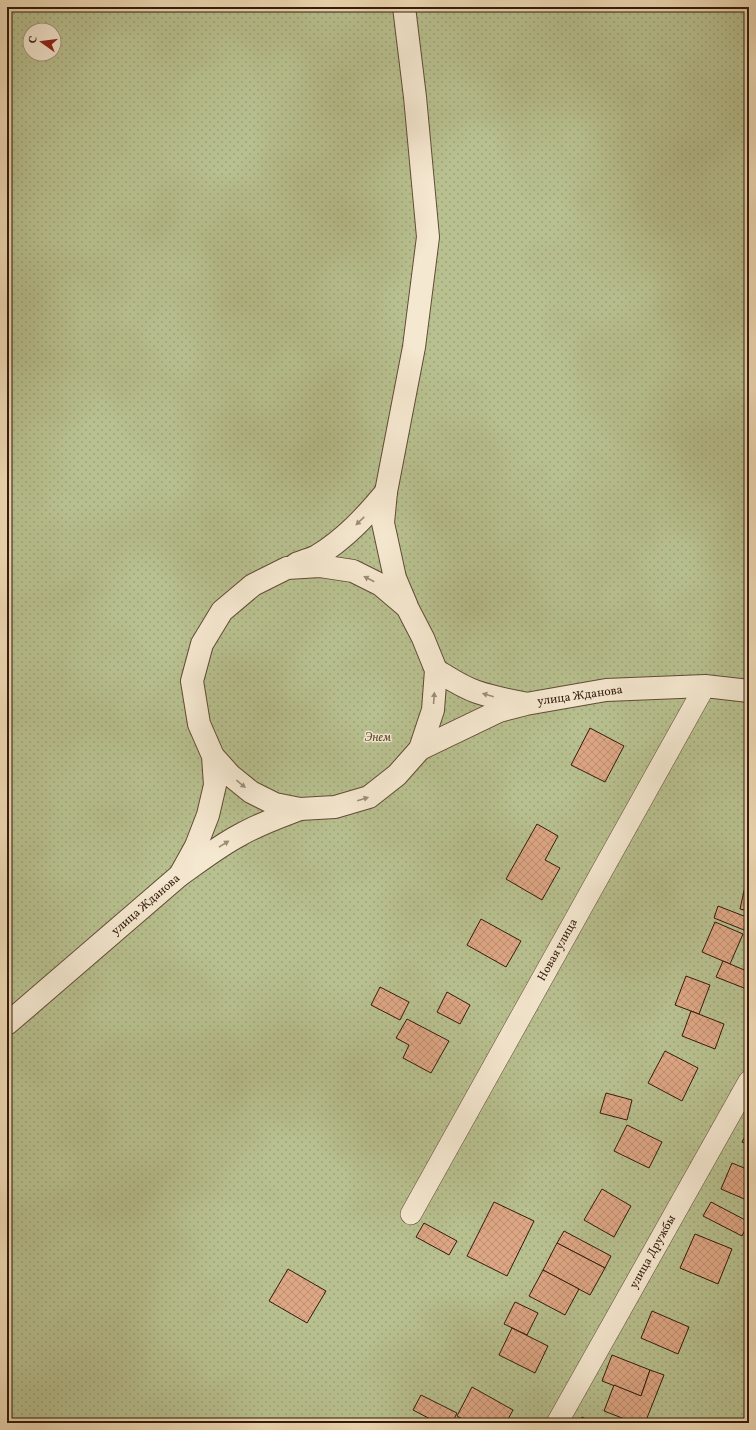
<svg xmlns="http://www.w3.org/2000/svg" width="756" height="1430" viewBox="0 0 756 1430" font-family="Vollkorn,serif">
  <defs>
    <pattern id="garden-dots" width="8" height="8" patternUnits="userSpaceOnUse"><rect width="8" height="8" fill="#b8c08f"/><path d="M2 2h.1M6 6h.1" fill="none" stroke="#9fa47a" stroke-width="1.8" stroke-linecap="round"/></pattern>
    <pattern id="building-cross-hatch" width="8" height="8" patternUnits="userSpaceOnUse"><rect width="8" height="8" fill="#dda684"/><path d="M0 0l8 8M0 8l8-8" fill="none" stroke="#be8e71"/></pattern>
  </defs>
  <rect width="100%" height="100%" fill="#f0dbb6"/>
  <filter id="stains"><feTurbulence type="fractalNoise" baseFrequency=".005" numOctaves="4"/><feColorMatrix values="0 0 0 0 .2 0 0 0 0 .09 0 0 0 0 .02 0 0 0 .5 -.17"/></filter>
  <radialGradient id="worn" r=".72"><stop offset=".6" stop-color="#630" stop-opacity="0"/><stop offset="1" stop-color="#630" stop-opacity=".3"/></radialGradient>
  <path fill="url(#garden-dots)" stroke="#766e4e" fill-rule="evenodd" d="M7 7H749V1423H7ZM30 30H54V54H30Z"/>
  <g fill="url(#building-cross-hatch)" stroke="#331b0c">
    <path d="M590 728 624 746 605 782 571 765Z"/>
    <path d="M537 824 558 836 545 860 560 868 542 900 506 879Z"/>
    <path d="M748 873 749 874V911L740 909Z"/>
    <path d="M718 906 749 918V932L714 918Z"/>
    <path d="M481 919 521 941 506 967 467 945Z"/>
    <path d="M715 922 743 934 730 964 702 952Z"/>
    <path d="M723 961 749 972V990L716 977Z"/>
    <path d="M686 976 710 985 699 1014 675 1005Z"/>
    <path d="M380 987 409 1002 400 1020 371 1005Z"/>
    <path d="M447 992 470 1005 460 1024 437 1012Z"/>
    <path d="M691 1011 724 1024 715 1049 682 1036Z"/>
    <path d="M407 1019 449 1041 431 1073 403 1058 409 1045 396 1038Z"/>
    <path d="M665 1051 698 1068 682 1101 648 1083Z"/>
    <path d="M606 1093 632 1100 627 1120 600 1113Z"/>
    <path d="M627 1125 662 1142 649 1168 614 1151Z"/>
    <path d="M749 1129V1145L742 1142Z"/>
    <path d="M732 1163 749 1170V1201L721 1189Z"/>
    <path d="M602 1189 631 1206 614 1237 584 1220Z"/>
    <path d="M494 1202 534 1221 507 1276 467 1256Z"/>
    <path d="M711 1202 749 1222 742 1236 703 1216Z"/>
    <path d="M424 1223 457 1241 449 1255 416 1237Z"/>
    <path d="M564 1231 611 1256 605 1268 557 1243Z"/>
    <path d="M695 1234 732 1249 718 1284 680 1268Z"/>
    <path d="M557 1243 605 1268 590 1295 543 1270Z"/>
    <path d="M288 1269 326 1291 307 1323 269 1301Z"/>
    <path d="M543 1270 579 1289 565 1315 529 1296Z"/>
    <path d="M515 1302 538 1313 527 1335 504 1324Z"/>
    <path d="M652 1311 689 1327 678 1354 641 1338Z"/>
    <path d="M512 1328 548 1346 535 1373 499 1355Z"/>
    <path d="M612 1355 650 1370 641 1396 602 1381Z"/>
    <path d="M650 1370 664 1375 645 1423H635L604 1411 614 1385 641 1396Z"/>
    <path d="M472 1387 513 1410 506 1423H470L457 1416Z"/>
    <path d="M421 1395 457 1413 452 1423H438L413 1410Z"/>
    <path d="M582 1417 594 1423H579Z"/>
  </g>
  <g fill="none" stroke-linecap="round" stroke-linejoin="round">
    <g stroke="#624b36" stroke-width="22">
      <g id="minor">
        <path d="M411 1214 705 686"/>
        <path d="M557 1423 749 1081"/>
      </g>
    </g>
    <g stroke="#624b36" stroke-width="24">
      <g id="tertiary">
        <path d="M404 7 415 97 428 237 414 347 386 492 383 523 395 578 406 604"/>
        <path d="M296 564C303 561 311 559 317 556 345 539 366 516 386 492"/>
        <path d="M436 670C449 678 462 687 477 692 492 697 507 700 523 703"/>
        <path d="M420 749 499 711 526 704 606 690 705 686 749 691"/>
        <path d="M180 875 196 846 208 815 215 785 213 756 199 724 192 681 202 644 222 611 253 585 287 568 320 566 353 571 381 585 407 607 423 638 436 670 433 710 420 749 397 775 369 797 335 807 300 809 275 804 251 792 230 775 213 756"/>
        <path d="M7 1024 180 875C200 861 219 846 240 835 259 824 279 817 300 809"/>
      </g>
    </g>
    <use href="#minor" stroke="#f5e8d0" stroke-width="21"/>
    <use href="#tertiary" stroke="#f5e8d0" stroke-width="22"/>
  </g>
  <defs><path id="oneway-solid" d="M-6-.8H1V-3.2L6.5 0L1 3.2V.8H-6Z"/></defs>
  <g fill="#9e8c78">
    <use href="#oneway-solid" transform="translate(360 521) rotate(136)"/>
    <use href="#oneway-solid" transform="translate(369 579) rotate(-153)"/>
    <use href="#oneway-solid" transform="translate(488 695) rotate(-164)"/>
    <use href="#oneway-solid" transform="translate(434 698) rotate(-86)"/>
    <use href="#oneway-solid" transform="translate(241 784) rotate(39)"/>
    <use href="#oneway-solid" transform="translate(363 799) rotate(-17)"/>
    <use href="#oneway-solid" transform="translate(224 844) rotate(-32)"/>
  </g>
  <g text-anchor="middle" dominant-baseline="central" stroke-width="3" stroke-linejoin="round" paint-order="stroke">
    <g font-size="12" fill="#331b0c" stroke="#f5e8d0">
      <text transform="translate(580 696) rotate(-8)">улица Жданова</text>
      <text transform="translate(146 905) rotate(-41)">улица Жданова</text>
      <text transform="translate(558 950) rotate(-61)">Новая улица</text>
      <text transform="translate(653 1252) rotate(-61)">улица Дружбы</text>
    </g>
    <g font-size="12" font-style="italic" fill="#5b4d33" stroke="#f5e8d0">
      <text x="378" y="738">Энем</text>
    </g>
  </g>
  <rect width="756" height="1430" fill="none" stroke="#f0dbb6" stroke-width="24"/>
  <rect x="8" y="8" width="740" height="1414" fill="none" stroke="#331b0c" stroke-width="2"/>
  <rect x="12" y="12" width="732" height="1406" fill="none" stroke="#331b0c"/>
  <g transform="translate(42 42) rotate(284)"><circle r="19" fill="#f5e8d0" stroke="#a79682"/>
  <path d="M0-3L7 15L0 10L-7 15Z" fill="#8f2418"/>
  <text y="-6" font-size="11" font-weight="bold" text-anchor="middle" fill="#331b0c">С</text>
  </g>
  <rect width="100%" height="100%" filter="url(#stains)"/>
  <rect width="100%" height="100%" fill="url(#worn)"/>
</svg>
